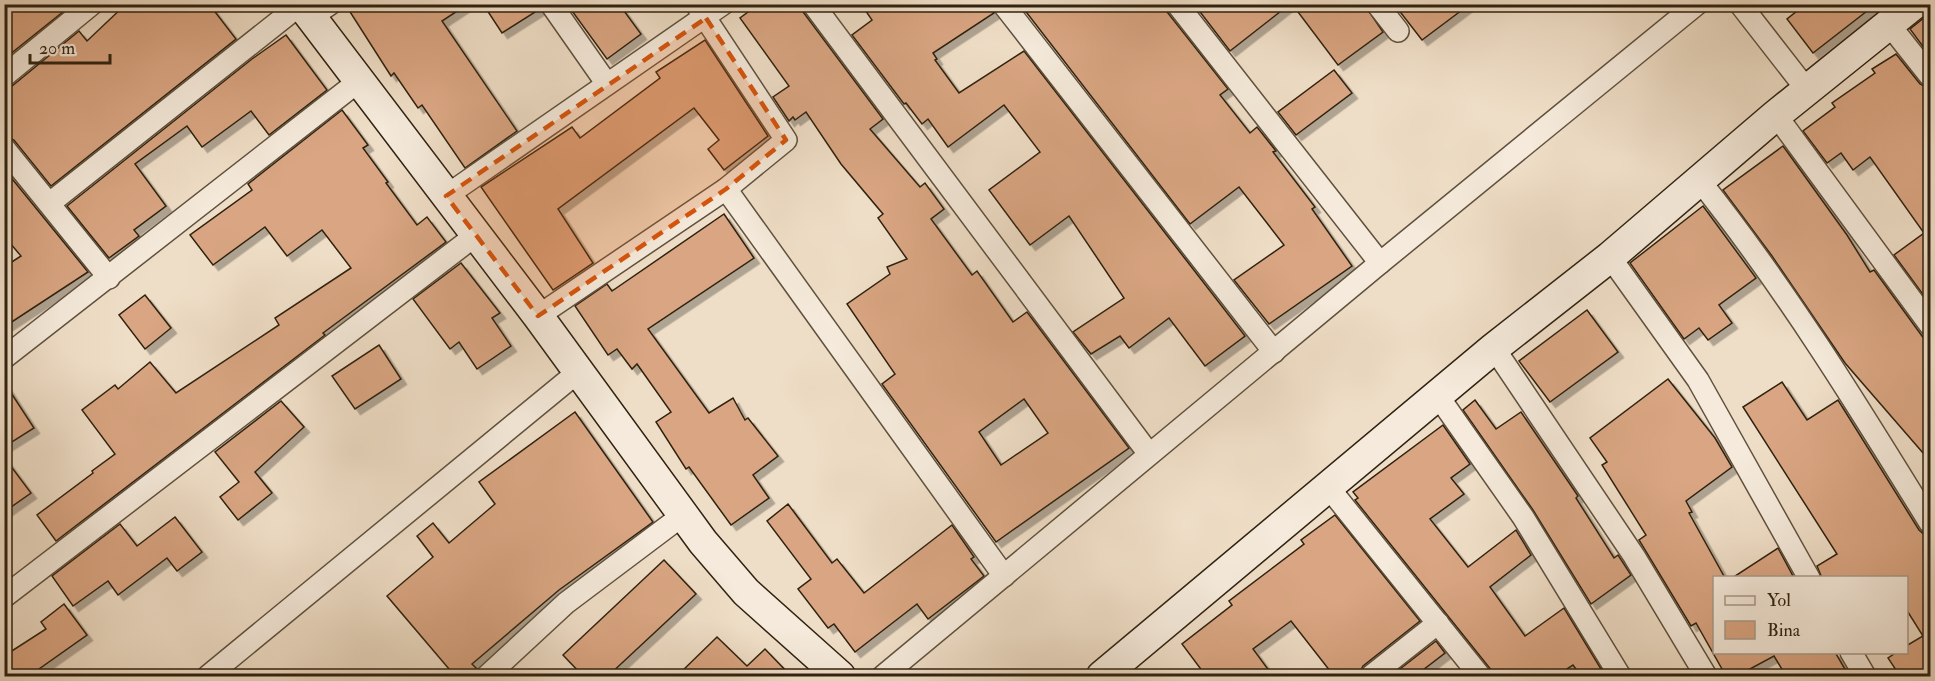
<svg xmlns="http://www.w3.org/2000/svg" width="1935" height="681" viewBox="0 0 1935 681" font-family="'IM FELL Double Pica',serif">
  <defs>
    <filter id="shadow"><feDropShadow dx="5.5" dy="5.5" stdDeviation="0" flood-color="#0004"/></filter>
  </defs>
  <rect width="100%" height="100%" fill="#efdec7"/>
  <filter id="stains"><feTurbulence type="fractalNoise" baseFrequency=".00333" numOctaves="4"/><feColorMatrix values="0 0 0 0 .2 0 0 0 0 .09 0 0 0 0 .02 0 0 0 .5 -.17"/></filter>
  <radialGradient id="worn" r=".72"><stop offset=".6" stop-color="#630" stop-opacity="0"/><stop offset="1" stop-color="#630" stop-opacity=".3"/></radialGradient>
  <g fill="#d9a582" stroke="#2f2211" stroke-width="1.5" fill-rule="evenodd" filter="url(#shadow)">
    <path d="M4 4H59L64 11 4 59Z"/>
    <path d="M126 4H209L236 39 51 186 14 140 4 136V88L12 86 79 31 87 41Z"/>
    <path d="M345 4H468L442 21 517 131 465 168 422 105 418 108 394 73 391 76Z"/>
    <path d="M483 4H538L540 9 502 33Z"/>
    <path d="M567 4H619L641 34 607 59Z"/>
    <path d="M759 4H800L803 12 883 119 870 129 920 187 925 183 944 209 931 219 972 275 977 271 1013 322 1027 312 1129 448 996 542 882 384 895 374 847 304 890 274 887 267 907 259 878 218 883 214 841 164 806 112 795 120 793 117 789 121 773 97 789 86 740 18ZM1024 399 1048 433 1001 465 979 432Z"/>
    <path d="M861 4H990L994 13 933 53 937 59 935 60 959 93 1024 51 1245 336 1205 366 1169 318 1129 348 1120 336 1091 354 1073 332 1124 298 1069 216 1030 245 989 190 1040 152 1004 105 948 147 928 119 922 124 906 103 904 104 852 35 872 20Z"/>
    <path d="M1020 4H1164L1167 12 1228 89 1220 95 1250 133 1257 127 1276 151 1273 152 1315 207 1312 209 1352 266 1269 324 1234 280 1284 245 1239 187 1190 224Z"/>
    <path d="M1194 4H1290L1230 51Z"/>
    <path d="M1292 4H1364L1383 32 1338 65Z"/>
    <path d="M1394 4H1470L1422 40Z"/>
    <path d="M1806 4H1876L1813 53 1787 19Z"/>
    <path d="M1930 7V56L1910 29 1925 17Z"/>
    <path d="M286 35 327 90 269 135 251 111 202 147 187 126 135 164 166 206 134 230 139 236 109 258 67 206 252 59Z"/>
    <path d="M705 40 768 136 724 170 708 149 719 140 694 108 558 209 593 263 553 290 481 187 572 127 580 138 660 78 656 72Z"/>
    <path d="M1896 54 1920 84 1930 89V304L1894 255 1924 233 1870 157 1853 170 1841 153 1827 163 1803 131 1835 107 1832 103 1875 73 1872 69Z"/>
    <path d="M1334 70 1352 93 1296 135 1278 112Z"/>
    <path d="M342 110 368 145 363 148 388 182 386 183 417 225 427 217 446 242 323 333 325 335 56 541 37 515 93 473 92 471 115 454 82 410 115 385 118 389 150 362 176 393 279 325 275 318 351 268 322 230 287 256 265 227 213 265 190 235 252 190 248 184Z"/>
    <path d="M1783 146 1847 235 1870 272 1874 270 1930 347V461L1845 363 1772 256 1723 190Z"/>
    <path d="M4 169 88 272 4 327V267L21 256 4 236Z"/>
    <path d="M1703 206 1756 278 1719 305 1732 323 1708 340 1699 328 1684 339 1630 263Z"/>
    <path d="M724 214 754 258 648 329 709 413 733 398 745 420 748 418 778 456 753 475 769 498 731 525 689 467 686 469 656 422 671 412 637 364 632 369 617 349 608 355 575 306 607 284 612 291Z"/>
    <path d="M461 263 500 313 492 318 511 346 477 369 459 342 450 349 413 299Z"/>
    <path d="M145 295 171 328 145 349 119 315Z"/>
    <path d="M1587 310 1618 352 1550 402 1519 361Z"/>
    <path d="M379 345 401 379 355 409 332 376Z"/>
    <path d="M1668 379 1715 438 1732 467 1686 501 1692 512 1689 513 1725 578H1714V652H1835L1849 676H1786L1774 656 1737 676H1726L1696 623 1691 626 1639 540 1646 535 1602 465 1607 462 1590 438Z"/>
    <path d="M4 382 34 428 4 447Z"/>
    <path d="M1782 382 1807 420 1838 400 1919 530 1930 540V676H1900L1888 658 1897 652H1906V646L1923 636 1906 609V578H1822L1817 566 1837 554 1743 407Z"/>
    <path d="M1475 400 1496 429 1521 412 1578 496 1576 498 1614 558 1618 555 1631 575 1591 604 1533 510 1463 410Z"/>
    <path d="M281 401 304 427 255 472 272 493 238 520 220 497 239 482 215 452Z"/>
    <path d="M575 412 653 522 559 590 472 664 477 669 475 676H455L387 596 433 557 417 536 433 523 449 543 495 504 479 482Z"/>
    <path d="M1443 425 1470 464 1451 478 1464 494 1430 519 1468 567 1516 530 1531 555 1490 587 1525 636 1564 608 1601 669 1589 676H1581L1573 665 1556 676H1496L1355 500 1358 498 1353 492Z"/>
    <path d="M4 457 31 493 4 512Z"/>
    <path d="M788 504 832 563 837 559 864 593 952 525 974 557 971 559 984 576 928 619 917 604 855 652 834 624 828 628 798 589 811 579 767 521Z"/>
    <path d="M1335 515 1420 621 1363 666 1358 676H1334L1291 621 1253 649 1273 676H1206L1182 644 1232 605 1229 601 1304 544 1301 540Z"/>
    <path d="M175 517 202 552 177 571 167 558 118 595 108 581 73 606 52 576 120 524 137 546Z"/>
    <path d="M1778 548 1794 578H1732Z"/>
    <path d="M664 560 696 594 608 676H583L563 655Z"/>
    <path d="M64 604 87 635 29 676H4V656L46 629 41 622Z"/>
    <path d="M717 637 747 666 765 649 791 676H677Z"/>
    <path d="M1436 641 1445 653 1415 676H1391Z"/>
  </g>
  <g fill="none" stroke-linecap="round" stroke-linejoin="round">
    <g stroke="#5f513e" stroke-width="24">
      <g id="street">
        <path d="M551 4 607 84"/>
        <path d="M813 4 1149 454"/>
        <path d="M1003 4 1274 352"/>
        <path d="M1177 4 1380 263"/>
        <path d="M1377 4 1398 31"/>
        <path d="M1740 4 1807 90"/>
        <path d="M311 17 330 4"/>
        <path d="M1888 23 1930 76"/>
        <path d="M4 76 92 4"/>
        <path d="M1776 115 1930 325"/>
        <path d="M4 148 109 278"/>
        <path d="M1700 181C1786 289 1858 406 1930 523"/>
        <path d="M726 189 1004 576"/>
        <path d="M446 196 723 4"/>
        <path d="M50 203 301 4"/>
        <path d="M1610 257 1698 380 1809 578"/>
        <path d="M538 316 726 189 786 140 696 4"/>
        <path d="M1494 348 1634 556 1706 676"/>
        <path d="M4 358 359 81"/>
        <path d="M1438 396 1523 517 1620 676"/>
        <path d="M1329 488 1480 676"/>
        <path d="M4 597 476 235"/>
        <path d="M1851 652 1865 676"/>
        <path d="M208 676 578 372"/>
        <path d="M487 676 566 603 683 515"/>
        <path d="M883 676 1380 263 1697 4"/>
        <path d="M1371 676 1438 623"/>
      </g>
    </g>
    <g stroke="#2f2211" stroke-width="33">
      <g id="secondary">
        <path d="M301 4 538 316 703 542 746 592 840 676"/>
        <path d="M1102 676 1494 348 1610 257 1776 115 1914 4"/>
      </g>
    </g>
    <use href="#street" stroke="#f5eadb" stroke-width="21"/>
    <use href="#secondary" stroke="#f5eadb" stroke-width="30"/>
  </g>
  <path fill="#d6540c" fill-opacity="0.2" stroke="#d6540c" stroke-width="4.5" stroke-dasharray="12 8" stroke-linejoin="round" d="M706 18 786 140 726 189 538 316 446 196Z"/>
  <rect width="1935" height="681" fill="none" stroke="#efdec7" stroke-width="24"/>
  <rect x="6" y="6" width="1923" height="669" fill="none" stroke="#2f2211" stroke-width="3"/>
  <rect x="12" y="12" width="1911" height="657" fill="none" stroke="#2f2211" stroke-width="1.5"/>
  <rect x="1713" y="576" width="195" height="78" fill="#f5eadb" stroke="#a69a8a" stroke-width="1.5"/>
  <rect x="1725" y="596" width="30" height="9" fill="#f5eadb" stroke="#a69a8a" stroke-width="1.5"/>
  <text x="1767" y="606" font-size="18" fill="#2f2211">Yol</text>
  <rect x="1725" y="621" width="30" height="18" fill="#d9a582" stroke="#a69a8a" stroke-width="1.5"/>
  <text x="1767" y="636" font-size="18" fill="#2f2211">Bina</text>
  <path d="M30 54v9h80v-9" fill="none" stroke="#2f2211" stroke-width="3"/>
  <text x="39" y="54" font-size="18" fill="#2f2211" stroke="#f5eadb" stroke-width="4.5" paint-order="stroke">20 m</text>
  <rect width="100%" height="100%" filter="url(#stains)"/>
  <rect width="100%" height="100%" fill="url(#worn)"/>
</svg>
